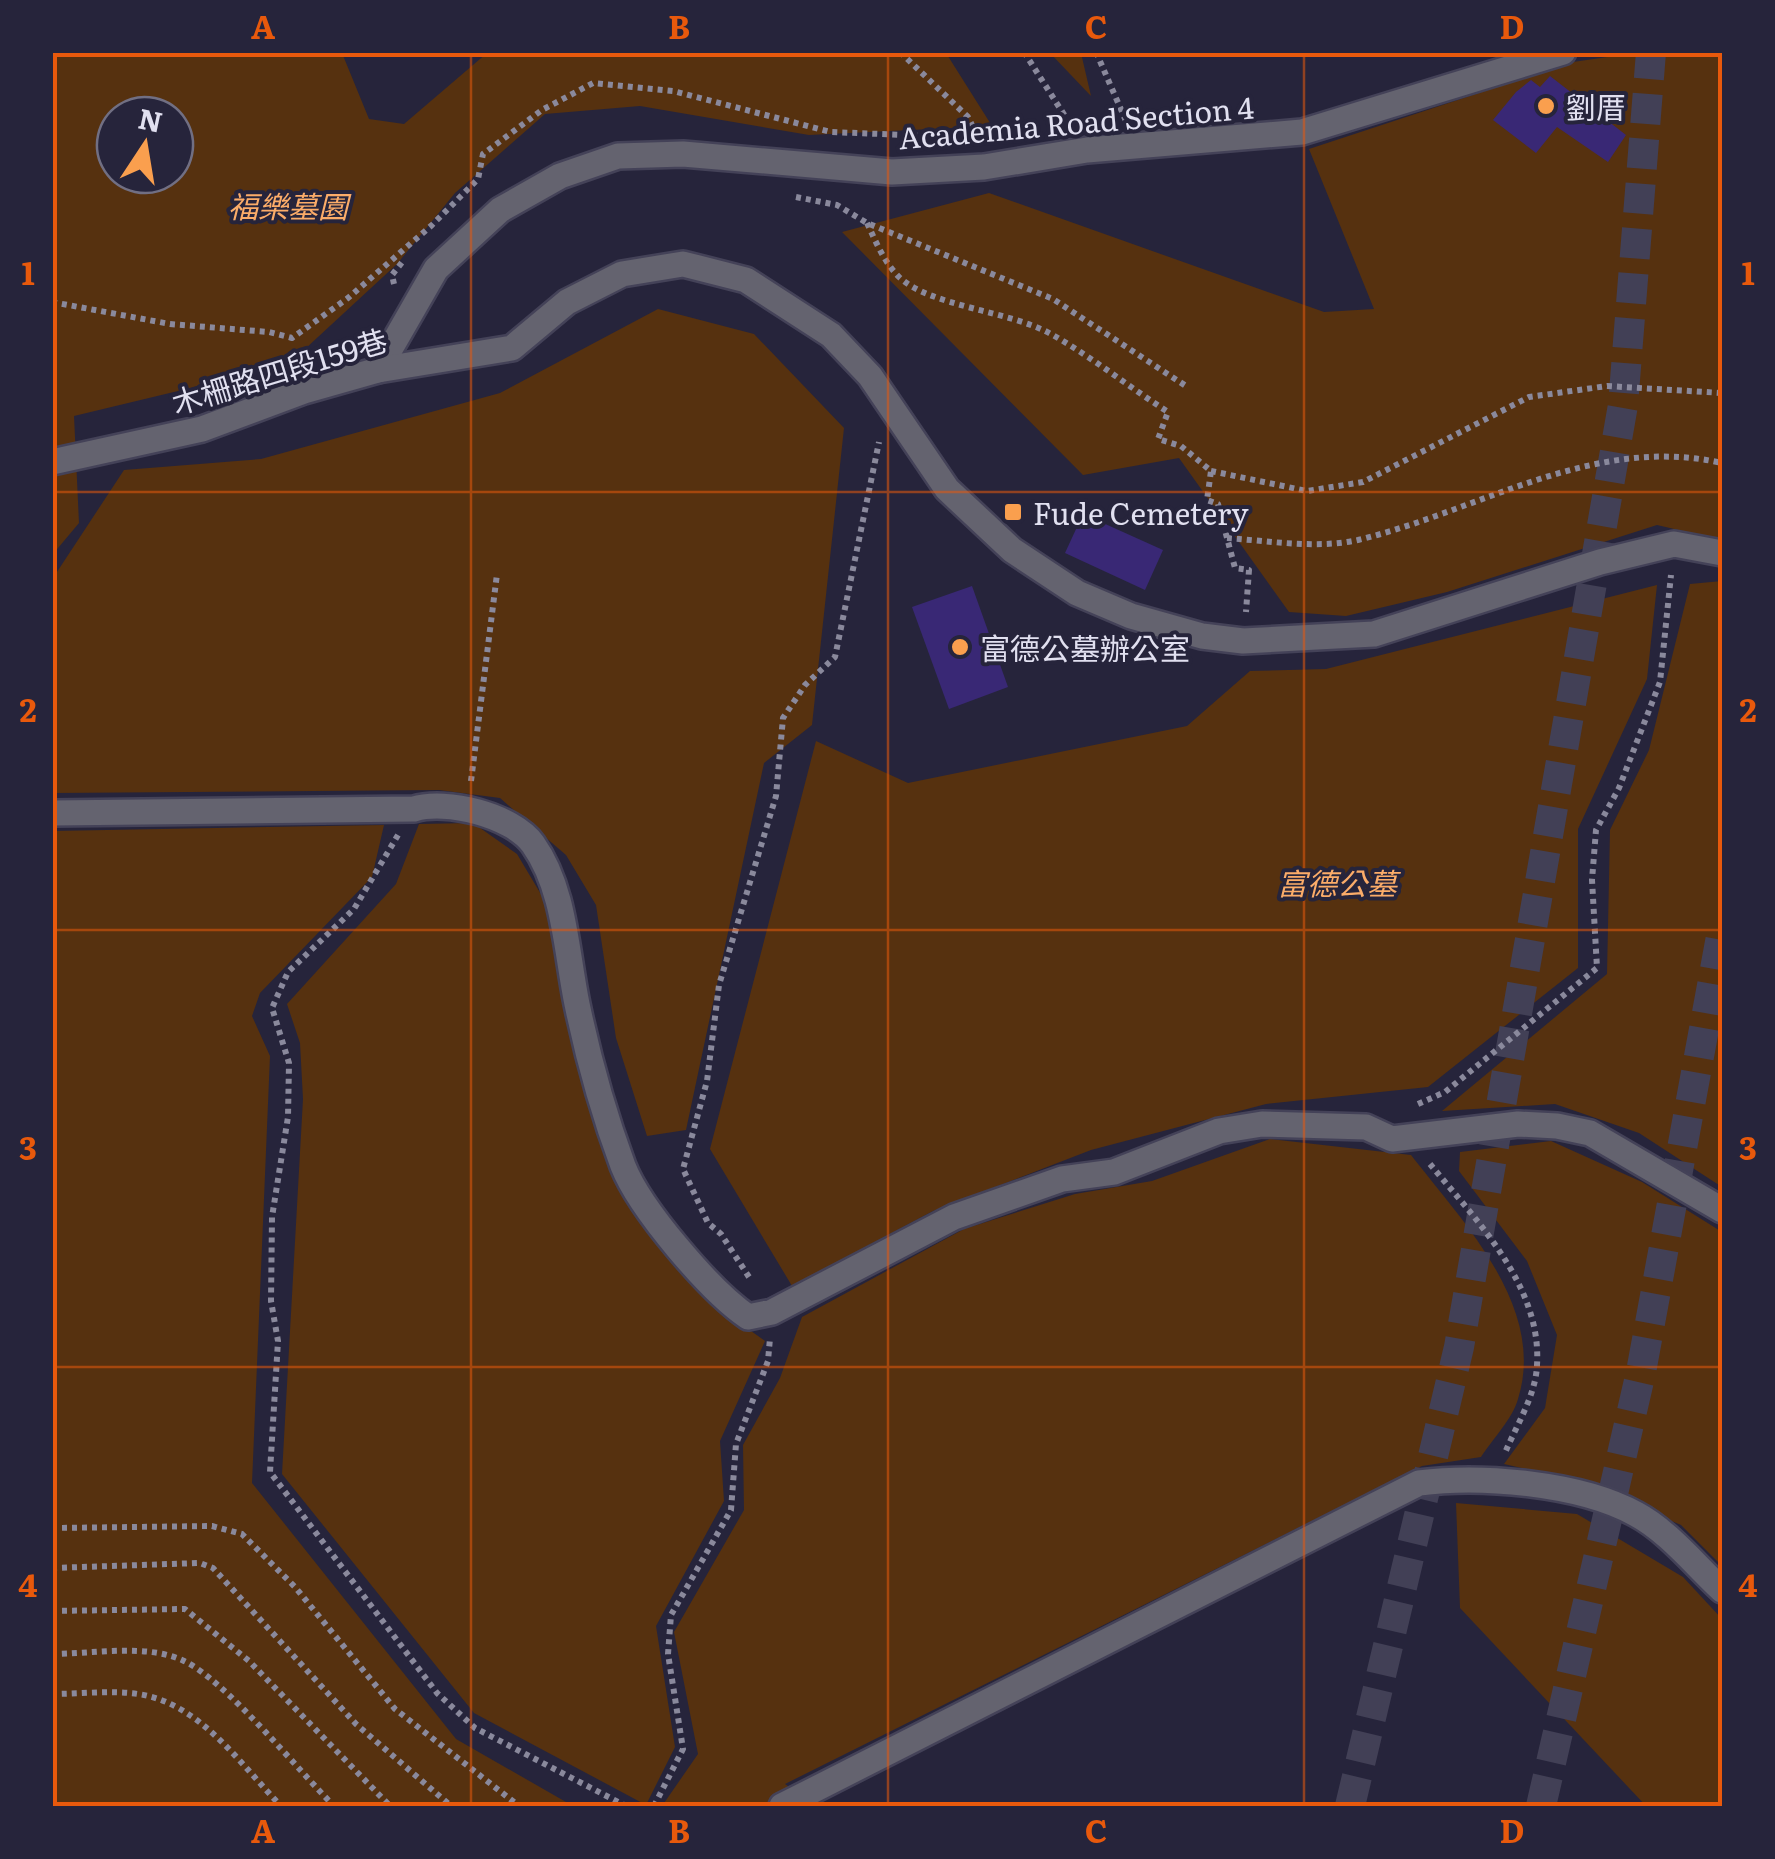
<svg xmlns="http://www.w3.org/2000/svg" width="1775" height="1859" viewBox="0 0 1775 1859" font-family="Literata,'Noto Sans TC',serif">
  <rect width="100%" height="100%" fill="#26243b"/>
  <g fill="#56310f" fill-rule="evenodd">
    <path d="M53 53H342L369 119 404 124 487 53H946L992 126 809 135 640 106 545 114 455 193 397 264 305 349 257 372 74 416 79 523 53 554ZM115 115H175V175H115Z"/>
    <path d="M1050 53H1081L1091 96Z"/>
    <path d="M1635 53H1722V540L1657 525 1447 592 1346 616 1289 612 1179 458 1083 475 842 232 989 193 1324 312 1374 309 1309 149 1573 62Z"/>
    <path d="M658 309 754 334 844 428 812 725 764 763 686 1130 647 1136 616 1038 596 905 566 855 500 798 439 790 53 793V578L124 470 261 459 500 393Z"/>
    <path d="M1722 581V1187L1639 1133 1555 1104 1442 1111 1607 974 1610 830 1649 750 1690 584Z"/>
    <path d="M1657 585 1647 679 1578 829V968L1428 1087 1266 1104 1091 1150 933 1211 792 1286 710 1149 816 741 908 783 1187 726 1250 671 1326 669Z"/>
    <path d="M473 823 517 854 545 901 605 1146 716 1306 765 1341 720 1441 724 1501 656 1626 675 1747 646 1805 474 1713 282 1474 303 1099 300 1043 287 1004 396 884 419 824Z"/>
    <path d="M384 825 372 877 260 993 252 1016 270 1056 252 1483 456 1739 573 1806H53V831Z"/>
    <path d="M1270 1139 1411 1155C1462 1221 1547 1307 1518 1399 1513 1418 1492 1440 1481 1457L1422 1466 785 1784 815 1806H662L698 1754 674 1632 744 1510 743 1445 780 1378 802 1317 964 1229 1075 1194 1152 1181Z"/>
    <path d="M1551 1141 1642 1182 1722 1232V1566L1681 1525 1575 1480 1504 1464 1545 1408 1557 1335 1527 1261 1459 1171 1460 1152Z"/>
    <path d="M1456 1503 1577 1514 1683 1577 1722 1619V1806H1646L1460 1608Z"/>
  </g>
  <g fill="#392875">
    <path d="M1550 76 1626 135 1608 162 1557 127 1536 153 1493 120 1516 92 1531 80 1540 87Z"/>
    <path d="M1083 514 1163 550 1145 590 1065 553Z"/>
    <path d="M972 586 1008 687 949 709 912 607Z"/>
  </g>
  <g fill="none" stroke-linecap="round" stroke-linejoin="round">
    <g stroke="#424056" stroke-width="30" stroke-dasharray="30 15" stroke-linecap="butt">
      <path d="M1350 1806 1459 1347 1623 405 1651 52"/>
      <path d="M1541 1806 1641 1372 1722 931"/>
    </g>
    <g stroke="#444258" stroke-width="30">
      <g id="minor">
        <path d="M378 370 436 269 500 210 560 176 618 156 683 154 892 172 984 167 1087 150 1302 132 1563 52"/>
        <path d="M52 462 202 429 304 391 378 370 512 348 567 302 622 274 683 264 746 280 831 335 870 376 947 489 1012 550 1077 593 1131 616 1202 636 1243 641 1374 634 1600 562 1674 544 1722 553"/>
        <path d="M52 813 414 809C446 799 512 815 533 844 565 889 566 951 577 1004 588 1057 604 1115 623 1166 640 1209 710 1291 748 1317L772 1312 954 1217 1062 1179 1114 1172 1219 1131 1262 1124 1366 1127 1392 1139 1518 1124 1557 1126 1590 1133 1722 1210"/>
        <path d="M782 1806 1419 1483C1481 1475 1580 1483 1636 1514 1668 1531 1696 1566 1722 1590"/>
      </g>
    </g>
    <g stroke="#8a899c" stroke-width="6" stroke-dasharray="5 5" stroke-linecap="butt">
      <path d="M900 52 968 117 980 141"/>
      <path d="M1024 52 1070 124"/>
      <path d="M1096 52 1126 121"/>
      <path d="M796 197 837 205 867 223 1053 299 1186 386"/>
      <path d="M867 223C876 242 884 262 899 277 929 306 1010 311 1051 334 1092 357 1129 387 1168 412L1158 439 1181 446 1211 471 1207 500 1218 504 1235 568 1249 570 1246 612"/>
      <path d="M394 284 392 275 403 261"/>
      <path d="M52 302 170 324 269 332 292 338 348 298 432 225 478 179 483 154 542 110 593 83 673 91 831 132 955 137"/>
      <path d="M1211 471 1307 491 1363 482 1529 397 1607 386 1722 393"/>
      <path d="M1227 538C1269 541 1317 549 1358 540 1479 511 1594 434 1722 463"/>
      <path d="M471 781 497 574"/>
      <path d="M398 835 354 909 288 972 272 1008 289 1063 288 1117 272 1217 271 1301 278 1341 270 1472 437 1693 475 1728 626 1806"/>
      <path d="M1418 1104 1445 1092 1597 968 1592 880 1596 830 1619 788 1660 682 1671 575"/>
      <path d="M1430 1164C1476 1220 1542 1286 1537 1365 1536 1395 1516 1426 1505 1453"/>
      <path d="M749 1277 721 1234 708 1223 683 1169 707 1081 719 985 776 796 783 718 805 685 835 657 879 442"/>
      <path d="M52 1528 212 1526 242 1534 295 1587 395 1709 519 1806"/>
      <path d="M52 1568 200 1563 213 1568 356 1724 451 1806"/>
      <path d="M52 1611 185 1609 249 1661 390 1806"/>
      <path d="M52 1654C92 1654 147 1643 184 1661 225 1680 298 1770 334 1806"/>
      <path d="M52 1694C80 1694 111 1690 138 1694 200 1703 240 1764 281 1806"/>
      <path d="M654 1806 683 1749 668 1654 671 1615 731 1510 736 1444 768 1361 770 1338"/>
    </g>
    <use href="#minor" stroke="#64636f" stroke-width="25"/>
  </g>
  <path fill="none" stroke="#e8590c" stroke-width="2.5" stroke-opacity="0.55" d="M471 52V1806M888 52V1806M1304 52V1806M52 492H1722M52 930H1722M52 1367H1722"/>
  <g fill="#fa9f4e" stroke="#26243b" stroke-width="4">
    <circle cx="1546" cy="106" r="10"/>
    <rect x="1003" y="502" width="20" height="20" rx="5"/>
    <circle cx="960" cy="647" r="10"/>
  </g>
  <g text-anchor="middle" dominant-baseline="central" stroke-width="8" stroke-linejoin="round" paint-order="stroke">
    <g font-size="30" fill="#e1e0f0" stroke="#26243b" text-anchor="start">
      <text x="1566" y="106">劉厝</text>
      <text x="1033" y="512">Fude Cemetery</text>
      <text x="980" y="647">富德公墓辦公室</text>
    </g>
    <g font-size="30" fill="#e1e0f0" stroke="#26243b">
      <text transform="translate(1076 121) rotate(-5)">Academia Road Section 4</text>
      <text transform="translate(279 370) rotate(-17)">木柵路四段159巷</text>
    </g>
    <g font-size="30" font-style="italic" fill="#fbac69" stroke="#26243b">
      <text x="288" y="205">福樂墓園</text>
      <text x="1337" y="882">富德公墓</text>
    </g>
  </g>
  <rect width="1775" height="1859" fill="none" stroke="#26243b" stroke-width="110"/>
  <g transform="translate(145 145) rotate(12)"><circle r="48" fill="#26243b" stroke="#716f83" stroke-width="2.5"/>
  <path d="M0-8L18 38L0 25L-18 38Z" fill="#fa9f4e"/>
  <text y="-15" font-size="28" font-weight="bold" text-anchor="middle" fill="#e1e0f0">N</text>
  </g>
  <rect x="55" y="55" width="1665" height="1749" fill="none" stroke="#e8590c" stroke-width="4"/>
  <g font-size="32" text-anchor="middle" font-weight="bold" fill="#e8590c">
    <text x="263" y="39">A</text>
    <text x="679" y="39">B</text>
    <text x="1096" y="39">C</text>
    <text x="1512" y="39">D</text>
    <text x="28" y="285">1</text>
    <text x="1748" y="285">1</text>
    <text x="28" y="722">2</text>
    <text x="1748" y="722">2</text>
    <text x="28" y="1160">3</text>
    <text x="1748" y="1160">3</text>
    <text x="28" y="1597">4</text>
    <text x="1748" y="1597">4</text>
    <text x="263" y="1843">A</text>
    <text x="679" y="1843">B</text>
    <text x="1096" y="1843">C</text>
    <text x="1512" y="1843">D</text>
  </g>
</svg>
